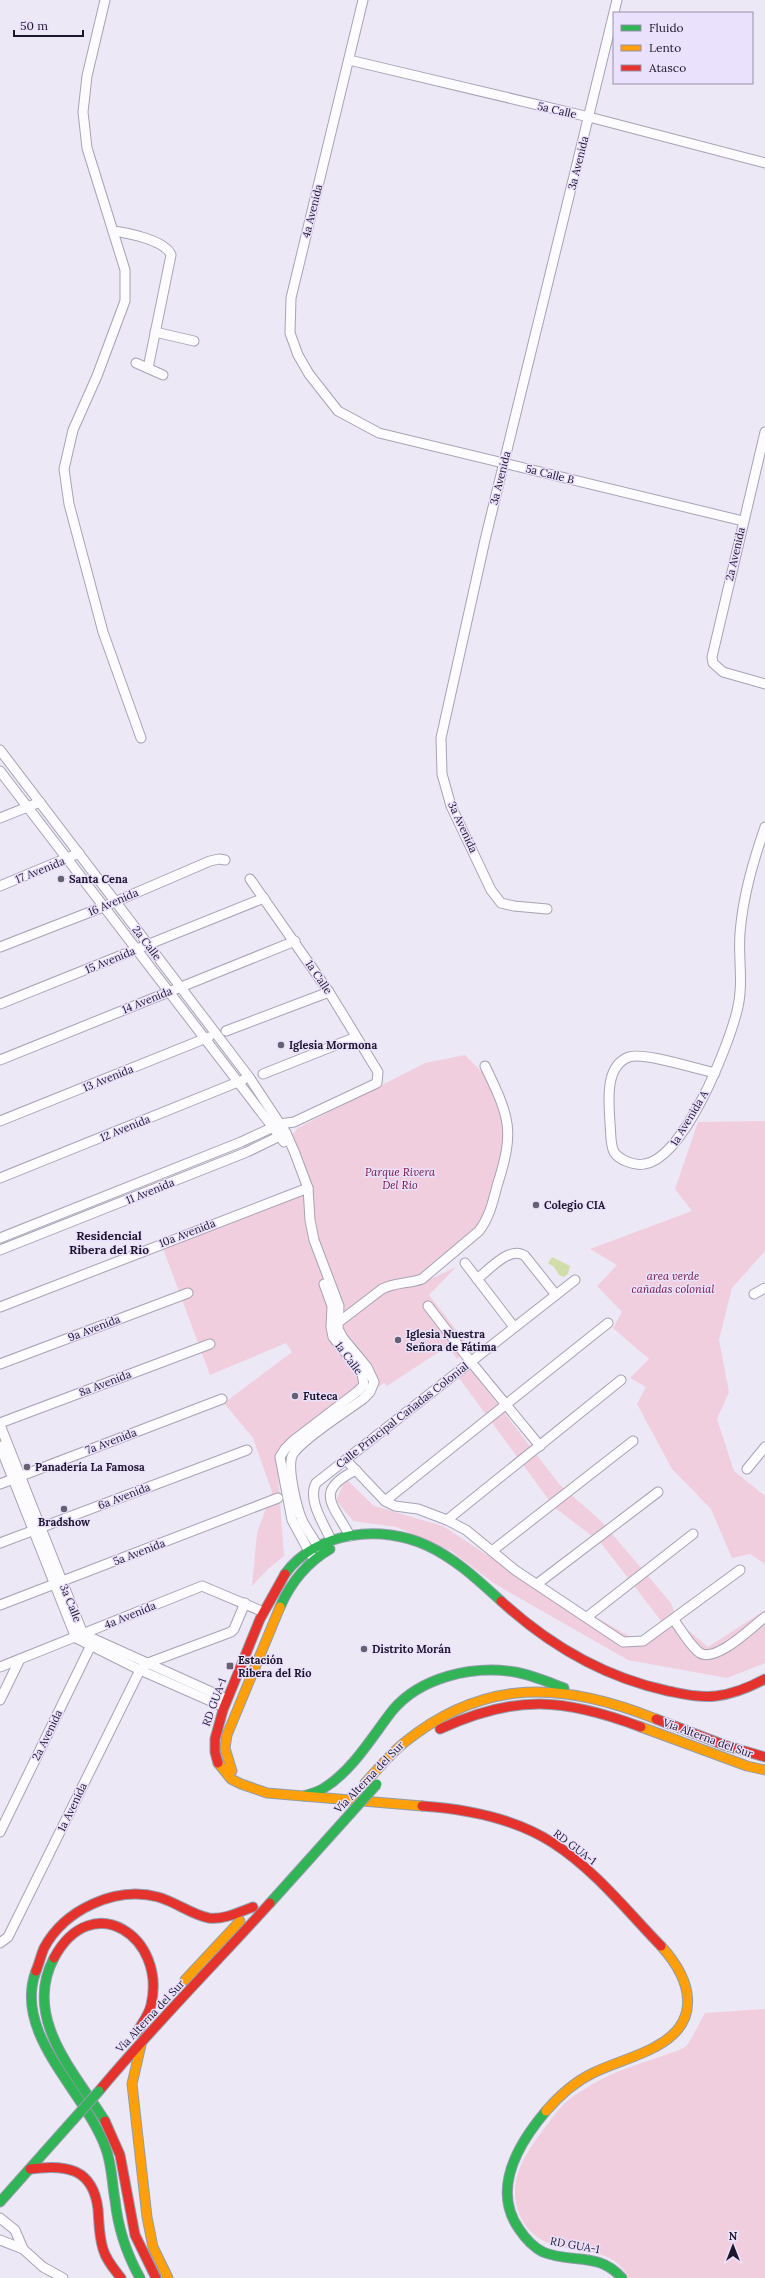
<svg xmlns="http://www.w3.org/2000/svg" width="765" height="2278" viewBox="0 0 765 2278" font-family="Lora,serif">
  <rect width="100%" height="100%" fill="#ece8f6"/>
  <g fill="#f1cede">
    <path d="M465 1055 482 1072 494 1078 507 1121 492 1203 475 1235 431 1271 408 1282 431 1279 456 1267 429 1295 470 1348 457 1359 448 1346 387 1386 384 1383 277 1460 284 1556 268 1569 252 1586 257 1533 272 1492 253 1438 224 1403 292 1352 286 1343 210 1375 161 1243 310 1190 289 1139 298 1128 425 1063Z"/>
    <path d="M765 1121V1251L732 1288 719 1340 729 1392 717 1419 734 1471 765 1496V1564L750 1554 732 1558 711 1509 672 1469 637 1404 646 1387 630 1378 649 1359 613 1328 622 1312 597 1286 617 1265 590 1249 692 1211 675 1189 698 1122Z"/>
    <path d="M468 1366 560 1485 601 1521 671 1603 678 1622 708 1647 765 1610V1663L727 1678 628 1660 495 1584 451 1551 396 1527 353 1521 336 1500 346 1479 374 1506 443 1526 490 1557 636 1640 665 1626 601 1543 554 1507 459 1378Z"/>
    <path d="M765 2009V2278H629C607 2233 546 2267 521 2218 504 2183 526 2152 547 2125 554 2116 562 2104 571 2098 582 2090 596 2082 608 2076 627 2067 648 2061 668 2054 673 2052 681 2050 685 2047 691 2042 700 2021 705 2013Z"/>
  </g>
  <path fill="#d1deaa" d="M552 1257 570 1266 568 1274 564 1277 559 1275 554 1267 548 1263Z"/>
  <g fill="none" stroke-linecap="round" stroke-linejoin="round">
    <g stroke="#a8a2b3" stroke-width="11">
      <g id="street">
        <path d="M105 0 87 76 83 112 87 148 125 270V301L97 376 73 430 64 469 69 504 103 632 141 738"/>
        <path d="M363 0 291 298 290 333 298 355 309 374 338 411 379 433 743 521"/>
        <path d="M349 60 589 117 765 163"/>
        <path d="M113 231C128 233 165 240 171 255L148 368"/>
        <path d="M155 332 194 341"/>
        <path d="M136 363 163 375"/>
        <path d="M765 432 712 657 713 663 723 672 765 684"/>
        <path d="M0 750 249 1077 286 1133 294 1151 308 1188 310 1220 314 1240 339 1306 338 1329 343 1338 367 1367 374 1382 370 1392 363 1399C347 1411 302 1439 293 1454 286 1466 297 1508 302 1520 307 1530 314 1540 320 1549"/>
        <path d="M0 771 284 1142"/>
        <path d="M0 818 40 802"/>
        <path d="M0 886 79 853"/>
        <path d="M547 909 514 906 501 903 491 890 451 806 442 774 441 738 485 540 617 0"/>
        <path d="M0 947 103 907 210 861 219 859 225 860"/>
        <path d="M0 1004 264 898"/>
        <path d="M226 1031 329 992"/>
        <path d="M0 1060 295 941"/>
        <path d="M715 1073C696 1069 645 1052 629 1057 604 1066 609 1103 610 1123 611 1132 610 1144 614 1152 619 1160 635 1166 644 1164 684 1159 728 1047 737 1011 744 985 738 959 740 933 743 896 753 862 765 827"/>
        <path d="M263 1074 356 1037"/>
        <path d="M0 1121 209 1037"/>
        <path d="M0 1178 243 1080"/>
        <path d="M0 1238 241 1142 280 1124 294 1122 377 1083 378 1072 329 992 250 879"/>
        <path d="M0 1250 247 1152 286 1133"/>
        <path d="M465 1263 514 1327"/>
        <path d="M477 1279C489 1270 510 1245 525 1256L556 1295"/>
        <path d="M754 1294 765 1288"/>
        <path d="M428 1306 471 1362 540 1446"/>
        <path d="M0 1307 308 1188"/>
        <path d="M335 1325 382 1289C395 1282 408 1284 422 1279L479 1231C489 1218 493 1202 497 1186 515 1130 510 1118 485 1066"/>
        <path d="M0 1364 188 1293"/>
        <path d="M0 1423 210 1344"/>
        <path d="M0 1425 83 1634 227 1699"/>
        <path d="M0 1446 76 1638 140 1670 224 1707"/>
        <path d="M346 1460 385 1501 395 1506 418 1509 447 1520 466 1530 515 1570 623 1642 643 1641 740 1570"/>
        <path d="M747 1469 765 1447"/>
        <path d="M0 1484 222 1399"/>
        <path d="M385 1501 608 1323"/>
        <path d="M447 1520 621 1380"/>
        <path d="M350 1536C332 1503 314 1491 356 1470"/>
        <path d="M331 1540C324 1524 307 1500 316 1483L575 1280"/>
        <path d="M0 1543 247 1450"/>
        <path d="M492 1551 633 1441"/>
        <path d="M311 1555 292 1520 280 1457 285 1449 294 1440 358 1391 364 1385 362 1373 333 1337 331 1327 332 1306 324 1284"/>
        <path d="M537 1584 658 1492"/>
        <path d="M0 1605 278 1498"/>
        <path d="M587 1617 693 1534"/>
        <path d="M673 1619C681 1629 690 1646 700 1653 716 1663 752 1627 765 1617"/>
        <path d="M0 1667 202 1586 259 1610"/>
        <path d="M0 1700 20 1659"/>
        <path d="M0 1832 93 1641"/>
        <path d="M0 1943 8 1937 140 1670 148 1663 231 1632 234 1629 245 1603"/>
        <path d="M0 2218 15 2230 23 2249"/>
        <path d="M0 2240 23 2249 43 2267 63 2278"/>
      </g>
    </g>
    <g stroke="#919dac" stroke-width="11">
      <g id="fast">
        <path d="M285 1574C316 1531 382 1524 428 1546 456 1559 479 1581 501 1601"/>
        <path d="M280 1607C291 1582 306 1563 330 1549"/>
        <path d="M304 1796C310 1794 318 1792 324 1788 352 1771 372 1737 392 1711 420 1677 473 1665 515 1672 532 1675 548 1682 564 1688"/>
        <path d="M270 1903 350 1814"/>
        <path d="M54 1958C22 2018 75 2073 105 2121"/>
        <path d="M36 1971C12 2035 87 2093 106 2149 112 2165 112 2184 115 2200 118 2228 126 2253 140 2278"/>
        <path d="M546 2111C518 2144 491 2189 519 2229 525 2238 533 2247 543 2252 572 2264 598 2251 622 2278"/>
        <path d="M0 2202 73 2120"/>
      </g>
    </g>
    <g stroke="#919dac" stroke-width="11">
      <g id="slow">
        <path d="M641 1727 747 1766 765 1770"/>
        <path d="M218 1763 231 1779 241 1784 267 1793 422 1806"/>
        <path d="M232 1771 225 1748 227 1735 280 1607"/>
        <path d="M365 1783C378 1769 390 1754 405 1742 486 1677 564 1682 656 1719"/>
        <path d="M185 1980 240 1921"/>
        <path d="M141 2045 132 2084 147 2217 153 2247 168 2278"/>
        <path d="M546 2111C559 2096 574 2082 593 2073 613 2063 635 2058 655 2047 703 2022 692 1980 661 1946"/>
      </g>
    </g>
    <g stroke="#919dac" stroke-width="11">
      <g id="jam">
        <path d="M501 1601C549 1645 603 1677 668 1691 684 1694 700 1698 716 1696 734 1694 750 1687 765 1679"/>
        <path d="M656 1719 727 1746 765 1757"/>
        <path d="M440 1729C515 1694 564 1698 641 1727"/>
        <path d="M218 1763 215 1752V1739L223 1710 260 1619 285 1574"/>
        <path d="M422 1806C466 1809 516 1819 553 1843 595 1870 627 1911 661 1946"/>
        <path d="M54 1958C92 1887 167 1937 151 2005 149 2015 142 2023 137 2032"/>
        <path d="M36 1971C39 1964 41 1955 44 1948 65 1909 116 1886 158 1897 176 1902 192 1915 209 1918 224 1920 239 1912 253 1907"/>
        <path d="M99 2091C153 2026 213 1966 270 1903"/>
        <path d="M105 2121 120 2155 135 2235 156 2278"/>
        <path d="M30 2169C66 2164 93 2168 98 2209 99 2223 99 2236 103 2249 106 2260 114 2269 121 2278"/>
      </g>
    </g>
    <use href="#street" stroke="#fcfcfe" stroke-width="9"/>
    <use href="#fast" stroke="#30b455" stroke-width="9"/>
    <use href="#slow" stroke="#ff9f0a" stroke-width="9"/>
    <use href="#jam" stroke="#e5322d" stroke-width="9"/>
    <g stroke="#919dac" stroke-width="11" stroke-linecap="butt">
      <g id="fast-bridge">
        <path d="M350 1814 377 1784"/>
        <path d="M73 2120 99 2091"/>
      </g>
    </g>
    <use href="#fast-bridge" stroke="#30b455" stroke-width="9"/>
  </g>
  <g fill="#666073" stroke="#eae2fc" stroke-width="1.5">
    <circle cx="61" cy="879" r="4"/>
    <circle cx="281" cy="1045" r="4"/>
    <circle cx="536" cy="1205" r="4"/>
    <circle cx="398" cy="1340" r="4"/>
    <circle cx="295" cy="1396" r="4"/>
    <circle cx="27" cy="1467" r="4"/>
    <circle cx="64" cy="1509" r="4"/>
    <circle cx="364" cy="1649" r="4"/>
    <rect x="226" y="1662" width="8" height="8" rx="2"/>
  </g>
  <g text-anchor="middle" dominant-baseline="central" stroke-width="3" stroke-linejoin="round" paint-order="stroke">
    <g font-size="11" fill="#1e162d" stroke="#eae2fc">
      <text transform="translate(557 110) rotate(13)">5a Calle</text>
      <text transform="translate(578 163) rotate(-76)">3a Avenida</text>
      <text transform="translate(312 211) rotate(-76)">4a Avenida</text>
      <text transform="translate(550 474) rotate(14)">5a Calle B</text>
      <text transform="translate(500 478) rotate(-76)">3a Avenida</text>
      <text transform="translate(735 554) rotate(-77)">2a Avenida</text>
      <text transform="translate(463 827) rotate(65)">3a Avenida</text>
      <text transform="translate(40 870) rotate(-22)">17 Avenida</text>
      <text transform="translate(113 902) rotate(-23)">16 Avenida</text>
      <text transform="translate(147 943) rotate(53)">2a Calle</text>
      <text transform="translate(110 960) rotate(-22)">15 Avenida</text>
      <text transform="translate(319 977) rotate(56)">1a Calle</text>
      <text transform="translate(147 1000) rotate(-22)">14 Avenida</text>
      <text transform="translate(108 1078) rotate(-22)">13 Avenida</text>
      <text transform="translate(689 1118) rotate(-59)">1a Avenida A</text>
      <text transform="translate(125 1128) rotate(-22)">12 Avenida</text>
      <text transform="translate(150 1191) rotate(-22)">11 Avenida</text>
      <text transform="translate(187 1233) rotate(-21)">10a Avenida</text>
      <text transform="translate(94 1328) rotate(-21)">9a Avenida</text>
      <text transform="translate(349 1358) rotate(53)">1a Calle</text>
      <text transform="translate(105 1383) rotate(-21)">8a Avenida</text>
      <text transform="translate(402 1415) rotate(-38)">Calle Principal Cañadas Colonial</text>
      <text transform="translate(111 1441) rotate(-21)">7a Avenida</text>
      <text transform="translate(124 1496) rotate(-21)">6a Avenida</text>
      <text transform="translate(139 1552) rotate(-21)">5a Avenida</text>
      <text transform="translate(71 1603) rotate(68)">3a Calle</text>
      <text transform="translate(130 1615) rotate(-22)">4a Avenida</text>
      <text transform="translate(214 1702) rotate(-70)">RD GUA-1</text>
      <text transform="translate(47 1735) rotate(-64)">2a Avenida</text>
      <text transform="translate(708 1738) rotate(20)">Vía Alterna del Sur</text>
      <text transform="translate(369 1777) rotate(-46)">Vía Alterna del Sur</text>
      <text transform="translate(72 1807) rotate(-64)">1a Avenida</text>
      <text transform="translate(575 1847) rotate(37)">RD GUA-1</text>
      <text transform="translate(150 2016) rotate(-47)">Vía Alterna del Sur</text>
      <text transform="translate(575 2245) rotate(10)">RD GUA-1</text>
    </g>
    <g font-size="11" font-weight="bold" fill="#1e162d" stroke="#eae2fc" text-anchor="start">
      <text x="69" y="879">Santa Cena</text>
      <text x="289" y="1045">Iglesia Mormona</text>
      <text x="544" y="1205">Colegio CIA</text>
      <text x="406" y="1334">Iglesia Nuestra<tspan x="406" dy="13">Señora de Fátima</tspan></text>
      <text x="303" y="1396">Futeca</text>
      <text x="35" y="1467">Panadería La Famosa</text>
      <text x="64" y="1522" text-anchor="middle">Bradshow</text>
      <text x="372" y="1649">Distrito Morán</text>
      <text x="238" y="1660">Estación<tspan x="238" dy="13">Ribera del Río</tspan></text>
    </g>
    <g font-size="11" font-style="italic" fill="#71103d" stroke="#eae2fc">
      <text x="400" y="1172">Parque Rivera<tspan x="400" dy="13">Del Rio</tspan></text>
      <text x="673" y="1276">area verde<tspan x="673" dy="13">cañadas colonial</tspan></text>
    </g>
    <g font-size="12" font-weight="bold" fill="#1e162d" stroke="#eae2fc">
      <text x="109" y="1235">Residencial<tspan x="109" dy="14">Ribera del Rio</tspan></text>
    </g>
  </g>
  <rect x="613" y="12" width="140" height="72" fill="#eae2fc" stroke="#9890a9"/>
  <rect x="621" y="25" width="20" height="6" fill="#30b455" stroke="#9890a9"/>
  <text x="649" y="32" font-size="12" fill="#1e162d">Fluido</text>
  <rect x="621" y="45" width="20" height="6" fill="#ff9f0a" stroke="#9890a9"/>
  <text x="649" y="52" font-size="12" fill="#1e162d">Lento</text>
  <rect x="621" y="65" width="20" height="6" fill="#e5322d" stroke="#9890a9"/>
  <text x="649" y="72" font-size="12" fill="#1e162d">Atasco</text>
  <g transform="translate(733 2246)" stroke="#eae2fc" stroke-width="3" paint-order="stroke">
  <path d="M0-3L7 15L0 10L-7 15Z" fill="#1e162d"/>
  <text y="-6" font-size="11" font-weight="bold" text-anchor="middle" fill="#1e162d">N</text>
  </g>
  <path d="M14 30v6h69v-6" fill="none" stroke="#1e162d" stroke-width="2"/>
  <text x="20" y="30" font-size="12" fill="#1e162d" stroke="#eae2fc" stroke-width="3" paint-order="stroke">50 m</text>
</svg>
